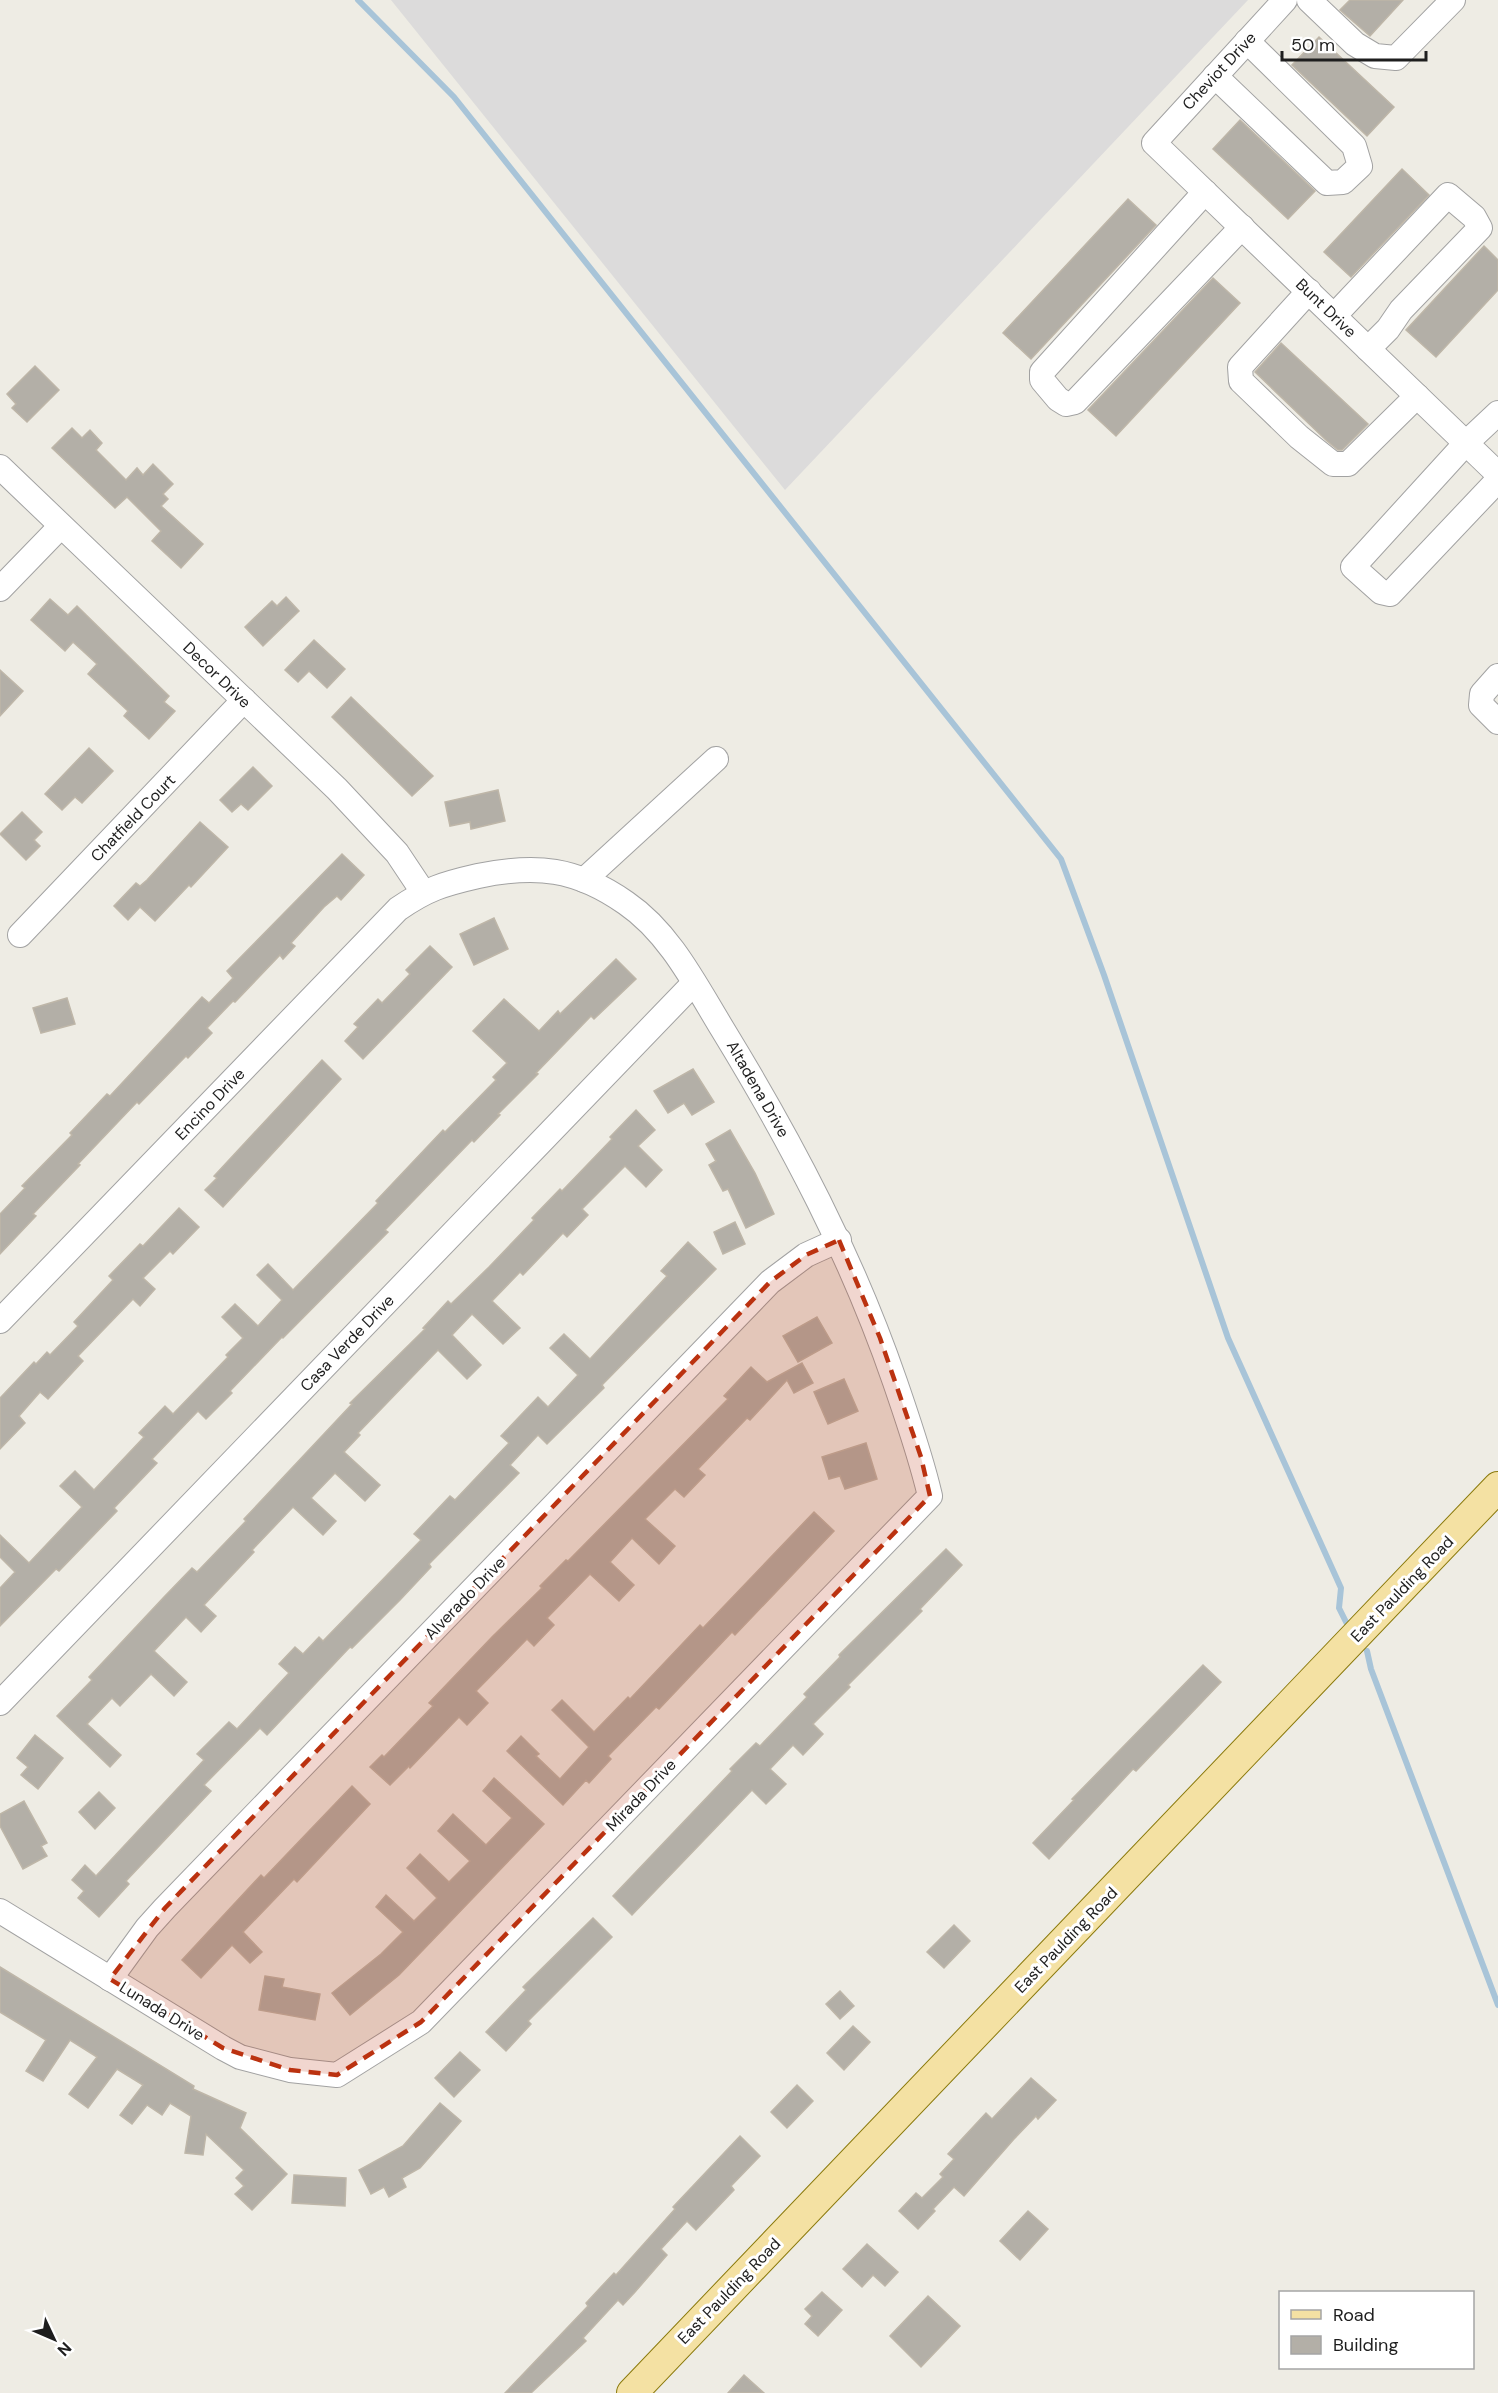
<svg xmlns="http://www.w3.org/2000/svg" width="1498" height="2393" viewBox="0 0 1498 2393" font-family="'DM Sans',sans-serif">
  <rect width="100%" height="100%" fill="#eeece4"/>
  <path fill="#dcdbdb" d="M391 0H1248L785 490Z"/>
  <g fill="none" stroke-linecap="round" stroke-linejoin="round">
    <g stroke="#a8c4d8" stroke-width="6">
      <path d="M358 0 454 97 1061 859 1104 975 1228 1338 1341 1588 1339 1608 1349 1628"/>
      <path d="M1367 1651 1371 1669 1498 2005"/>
    </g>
  </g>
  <g fill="#b3afa7" stroke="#beb6a8" stroke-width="1.5">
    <path d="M1350 0H1403L1370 36 1340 10Z"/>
    <path d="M1319 37 1394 107 1367 136 1292 65Z"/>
    <path d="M1240 120 1315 191 1288 219 1213 149Z"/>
    <path d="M1402 169 1429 195 1351 277 1324 252Z"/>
    <path d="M1128 199 1156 225 1031 359 1003 333Z"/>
    <path d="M1484 246 1498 260V290L1436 357 1406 330Z"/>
    <path d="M1213 278 1240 303 1116 436 1088 410Z"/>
    <path d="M1281 343 1368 424 1342 450H1338L1327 441 1255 372Z"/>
    <path d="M35 366 59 390 27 422 12 408 16 404 7 394Z"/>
    <path d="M72 428 82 438 90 430 102 443 96 450 126 480 137 468 143 475 153 464 173 484 163 494 168 499 161 506 203 544 181 568 152 541 161 531 127 497 115 508 52 448Z"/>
    <path d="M286 597 299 611 263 646 245 627 272 601 277 606Z"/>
    <path d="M50 599 68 615 77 606 169 696 164 702 175 711 149 739 124 716 128 711 88 674 97 664 73 642 65 651 31 620Z"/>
    <path d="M314 640 345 669 327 688 309 671 298 682 285 670Z"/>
    <path d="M0 670 23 691 0 716Z"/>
    <path d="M351 697 433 776 412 796 332 717Z"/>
    <path d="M89 748 113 771 82 803 75 797 62 810 45 794Z"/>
    <path d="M253 767 272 786 248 810 241 804 232 812 220 800Z"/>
    <path d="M498 790 505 821 471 829 470 822 450 826 445 802Z"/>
    <path d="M22 812 42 832 34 840 40 846 26 860 0 834Z"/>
    <path d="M200 822 228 847 191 887 189 885 155 921 140 907 128 920 114 906 136 883 140 886 147 880Z"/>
    <path d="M342 854 364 875 341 900 337 896 324 907 291 943 295 946 283 959 280 955 235 1002 233 1001 207 1028 212 1033 188 1058 186 1056 139 1104 137 1102 78 1164 80 1165 33 1214 36 1216 0 1254V1214L25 1188 22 1186 72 1135 70 1133 107 1094 110 1096 202 997 209 1003 233 978 227 971Z"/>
    <path d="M494 918 508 949 474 965 460 934Z"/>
    <path d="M430 946 452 967 363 1059 345 1041 358 1027 354 1024 378 999 382 1003 410 974 406 970Z"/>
    <path d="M616 959 636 979 594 1019 591 1016 536 1073 538 1074 498 1114 500 1115 474 1142 472 1140 385 1230 388 1232 283 1338 282 1337 230 1391 232 1393 206 1419 198 1411 152 1459 157 1463 114 1508 117 1511 59 1571 56 1569 0 1626V1588L15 1572 0 1557V1535L29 1563 82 1507 60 1486 75 1471 94 1490 144 1437 139 1433 165 1406 173 1414 228 1357 226 1355 243 1338 222 1317 235 1304 258 1326 282 1300 257 1275 268 1264 293 1290 378 1203 376 1201 443 1130 445 1132 496 1080 493 1077 507 1063 473 1031 504 999 539 1031 558 1011 560 1014Z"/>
    <path d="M67 998 75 1024 41 1033 33 1008Z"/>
    <path d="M322 1060 341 1079 223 1207 205 1190 217 1178 214 1176Z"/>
    <path d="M693 1069 714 1102 692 1115 684 1103 668 1113 654 1091Z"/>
    <path d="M636 1110 655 1130 638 1146 662 1170 646 1187 625 1166 582 1209 588 1215 567 1237 563 1233 523 1275 520 1272 492 1301 520 1328 503 1344 472 1314 452 1335 481 1365 467 1379 438 1350 358 1433 360 1435 344 1452 380 1485 365 1501 335 1473 311 1498 336 1521 323 1535 293 1507 252 1550 254 1552 204 1605 216 1616 201 1632 186 1617 154 1651 187 1682 174 1696 151 1674 120 1706 112 1698 87 1724 121 1755 110 1767 57 1716 92 1680 89 1677 164 1597 192 1568 197 1572 246 1521 244 1519 352 1404 350 1403 425 1329 423 1328 448 1301 451 1304 489 1267 534 1220 532 1218 560 1189 562 1191 612 1139 610 1137Z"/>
    <path d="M730 1130 755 1173 774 1214 746 1228 728 1189 723 1191 709 1165 716 1161 706 1144Z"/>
    <path d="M179 1208 199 1227 173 1254 170 1251 143 1278 155 1289 140 1306 133 1299 78 1356 83 1361 48 1399 40 1392 19 1416 25 1423 0 1449V1398L34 1362 36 1364 47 1352 50 1355 78 1326 74 1322 113 1280 109 1276 140 1244 143 1246Z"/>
    <path d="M735 1222 745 1244 723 1254 714 1232Z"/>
    <path d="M688 1242 716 1269 602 1385 604 1388 547 1444 538 1435 510 1465 519 1473 429 1564 431 1567 400 1600 352 1648 350 1647 267 1735 260 1728 204 1785 211 1791 126 1881 129 1884 99 1917 78 1898 84 1891 72 1880 85 1865 96 1876 204 1760 197 1754 229 1722 237 1729 289 1673 279 1664 295 1647 303 1654 319 1637 323 1641 421 1540 414 1534 450 1496 455 1500 509 1443 501 1436 538 1397 548 1407 578 1375 550 1348 564 1334 590 1359 667 1276 661 1271Z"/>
    <path d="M817 1317 832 1343 798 1362 783 1336Z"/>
    <path d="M802 1363 813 1383 794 1393 787 1380 750 1420 747 1418 698 1469 705 1475 684 1497 675 1489 645 1519 675 1546 659 1564 632 1538 610 1562 634 1585 619 1601 590 1574 547 1618 554 1625 534 1646 527 1639 476 1691 488 1703 467 1725 459 1717 410 1768 409 1766 390 1785 370 1767 382 1755 384 1757 433 1706 429 1703 492 1637 542 1588 540 1586 566 1560 568 1561 728 1399 724 1396 751 1367 767 1382Z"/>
    <path d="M844 1379 858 1411 828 1424 814 1392Z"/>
    <path d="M866 1443 877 1479 845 1489 840 1476 829 1479 822 1457Z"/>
    <path d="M814 1512 834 1531 735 1635 732 1632 659 1709 656 1707 608 1756 611 1759 589 1783 586 1780 563 1805 507 1751 521 1736 539 1754 536 1756 560 1779 589 1747 552 1710 562 1700 594 1732 628 1697 630 1699 700 1625 703 1628Z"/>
    <path d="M946 1549 962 1565 920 1609 922 1611 848 1685 850 1687 813 1724 823 1734 803 1755 793 1745 770 1769 786 1784 766 1804 752 1790 632 1915 613 1896 732 1771 730 1769 756 1743 760 1746 807 1697 804 1694 840 1657 839 1655Z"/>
    <path d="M1203 1665 1221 1682 1136 1771 1133 1769 1049 1859 1033 1843 1074 1800 1072 1799Z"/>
    <path d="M35 1735 63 1758 38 1789 21 1775 28 1767 17 1758Z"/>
    <path d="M494 1778 544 1824 399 1975 350 2015 332 1993 381 1954 403 1932 376 1907 386 1895 414 1921 437 1898 407 1868 420 1854 449 1882 470 1861 438 1831 453 1814 486 1845 512 1818 483 1791Z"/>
    <path d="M352 1786 370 1804 297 1882 294 1879 243 1932 262 1952 250 1963 232 1945 201 1978 182 1960 261 1875 264 1878Z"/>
    <path d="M99 1792 115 1808 95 1829 79 1812Z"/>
    <path d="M24 1801 47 1843 41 1846 47 1856 23 1869 0 1826V1814Z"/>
    <path d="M593 1918 612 1937 528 2021 531 2024 506 2051 486 2032 526 1990 523 1987Z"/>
    <path d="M954 1925 970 1941 944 1968 927 1952Z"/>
    <path d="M0 1967 194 2086 193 2089 246 2113 240 2128 287 2174 252 2210 235 2194 244 2186 236 2178 244 2170 206 2134 203 2155 185 2153 191 2116 170 2103 162 2115 147 2105 132 2124 120 2115 143 2085 117 2069 88 2108 69 2094 97 2057 70 2040 43 2081 26 2071 46 2040 0 2012Z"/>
    <path d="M265 1976 284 1979 282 1987 320 1994 315 2020 259 2010Z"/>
    <path d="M840 1991 854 2006 840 2019 826 2004Z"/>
    <path d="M853 2026 870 2042 844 2070 827 2053Z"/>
    <path d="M460 2052 480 2070 454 2097 435 2078Z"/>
    <path d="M1031 2078 1056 2100 1038 2119 1036 2116 1014 2139 964 2196 954 2187 933 2209 935 2211 918 2229 899 2211 916 2193 922 2198 943 2177 940 2174 954 2159 948 2154 986 2113 992 2119Z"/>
    <path d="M797 2085 813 2101 787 2128 771 2112Z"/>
    <path d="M440 2103 461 2121 420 2168 402 2178 406 2187 389 2197 384 2187 371 2194 359 2170 403 2146Z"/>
    <path d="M740 2136 760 2156 731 2186 734 2190 696 2230 687 2221 661 2249 667 2255 635 2292 623 2305 618 2300 583 2338 586 2341 531 2393H505L588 2306 586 2303 614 2273 616 2275 675 2209 673 2207Z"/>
    <path d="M294 2175 346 2178 345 2206 292 2203Z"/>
    <path d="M1028 2211 1048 2229 1020 2260 1000 2241Z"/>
    <path d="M867 2244 898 2272 885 2286 873 2275 862 2287 843 2269Z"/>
    <path d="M822 2292 842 2310 818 2336 805 2324 812 2316 805 2309Z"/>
    <path d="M928 2296 960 2326 921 2367 890 2336Z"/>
    <path d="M744 2375 764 2393H728Z"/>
  </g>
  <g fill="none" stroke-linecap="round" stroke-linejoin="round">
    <g stroke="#a2a2a2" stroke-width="26">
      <g id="minor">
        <path d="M1285 0 1154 143 1498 474"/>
        <path d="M1309 0 1355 44 1375 56 1396 58 1453 0"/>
        <path d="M1215 76 1327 183 1343 182 1360 166 1354 146 1247 41"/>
        <path d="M1205 192 1042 372V380L1058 399 1066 404 1075 402 1242 227"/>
        <path d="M1309 291 1240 367 1241 381 1299 437 1333 464H1348L1417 396"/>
        <path d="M1334 316 1448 195 1474 217 1480 228 1401 310 1388 329 1368 349"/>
        <path d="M1498 413 1466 443 1353 567 1381 592 1390 594 1498 480"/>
        <path d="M0 467 337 789 397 853 423 892"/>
        <path d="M0 589 61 526"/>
        <path d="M1498 676 1482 694 1481 705 1498 722"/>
        <path d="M584 880 716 759"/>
        <path d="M20 935 244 700"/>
        <path d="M0 1321 398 909C427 889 443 884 478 876 536 864 576 868 626 903 670 933 696 986 723 1030 792 1143 852 1257 895 1382 908 1420 921 1457 930 1496L421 2022 337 2075 290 2070 240 2057 223 2048 0 1911"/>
        <path d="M0 1703 694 983"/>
        <path d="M110 1979 147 1928 165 1908 770 1282 806 1255 839 1240"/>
      </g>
    </g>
    <g stroke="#8b7a0c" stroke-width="32">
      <path id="major" d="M632 2393 1498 1487"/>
    </g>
    <use href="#minor" stroke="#fff" stroke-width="24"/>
    <use href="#major" stroke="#f4e1a3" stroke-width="30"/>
  </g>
  <path fill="#bb3210" fill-opacity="0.2" stroke="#bb3210" stroke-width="4.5" stroke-dasharray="12 8" stroke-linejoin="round" d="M839 1240 880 1338 921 1457 930 1496 421 2022 337 2075 290 2070 223 2048 110 1979 165 1908 770 1282 806 1255Z"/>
  <g text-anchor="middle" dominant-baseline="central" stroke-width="6" stroke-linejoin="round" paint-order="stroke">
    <g font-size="16" fill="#1e1e1e" stroke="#fff">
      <text transform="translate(1219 71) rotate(-47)">Cheviot Drive</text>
      <text transform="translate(1326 308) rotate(44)">Bunt Drive</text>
      <text transform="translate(217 675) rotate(44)">Decor Drive</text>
      <text transform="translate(133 818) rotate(-46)">Chatfield Court</text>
      <text transform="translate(758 1089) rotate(60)">Altadena Drive</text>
      <text transform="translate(210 1104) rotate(-46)">Encino Drive</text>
      <text transform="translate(347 1343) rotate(-46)">Casa Verde Drive</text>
      <text transform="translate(1402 1589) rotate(-46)">East Paulding Road</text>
      <text transform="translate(465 1598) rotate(-46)">Alverado Drive</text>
      <text transform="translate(641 1795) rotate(-46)">Mirada Drive</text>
      <text transform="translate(1066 1940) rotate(-46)">East Paulding Road</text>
      <text transform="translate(162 2011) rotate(32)">Lunada Drive</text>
      <text transform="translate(729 2291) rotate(-46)">East Paulding Road</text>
    </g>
  </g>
  <rect x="1279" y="2291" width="195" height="78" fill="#ffffff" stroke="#a5a5a5" stroke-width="1.5"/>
  <rect x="1291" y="2310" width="30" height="9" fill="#f4e1a3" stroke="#a5a5a5" stroke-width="1.5"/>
  <text x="1333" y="2321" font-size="18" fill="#1e1e1e">Road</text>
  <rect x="1291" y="2336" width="30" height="18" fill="#b3afa7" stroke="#a5a5a5" stroke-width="1.5"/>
  <text x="1333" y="2351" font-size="18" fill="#1e1e1e">Building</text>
  <g transform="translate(54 2339) rotate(134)" stroke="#ffffff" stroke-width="4.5" paint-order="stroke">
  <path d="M0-4.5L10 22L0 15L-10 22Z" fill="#1e1e1e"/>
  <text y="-9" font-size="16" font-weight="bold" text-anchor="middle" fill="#1e1e1e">N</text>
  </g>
  <path d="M1282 51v9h144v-9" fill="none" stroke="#1e1e1e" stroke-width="3"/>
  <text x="1291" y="51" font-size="18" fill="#1e1e1e" stroke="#ffffff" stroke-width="4.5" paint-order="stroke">50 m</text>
</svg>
